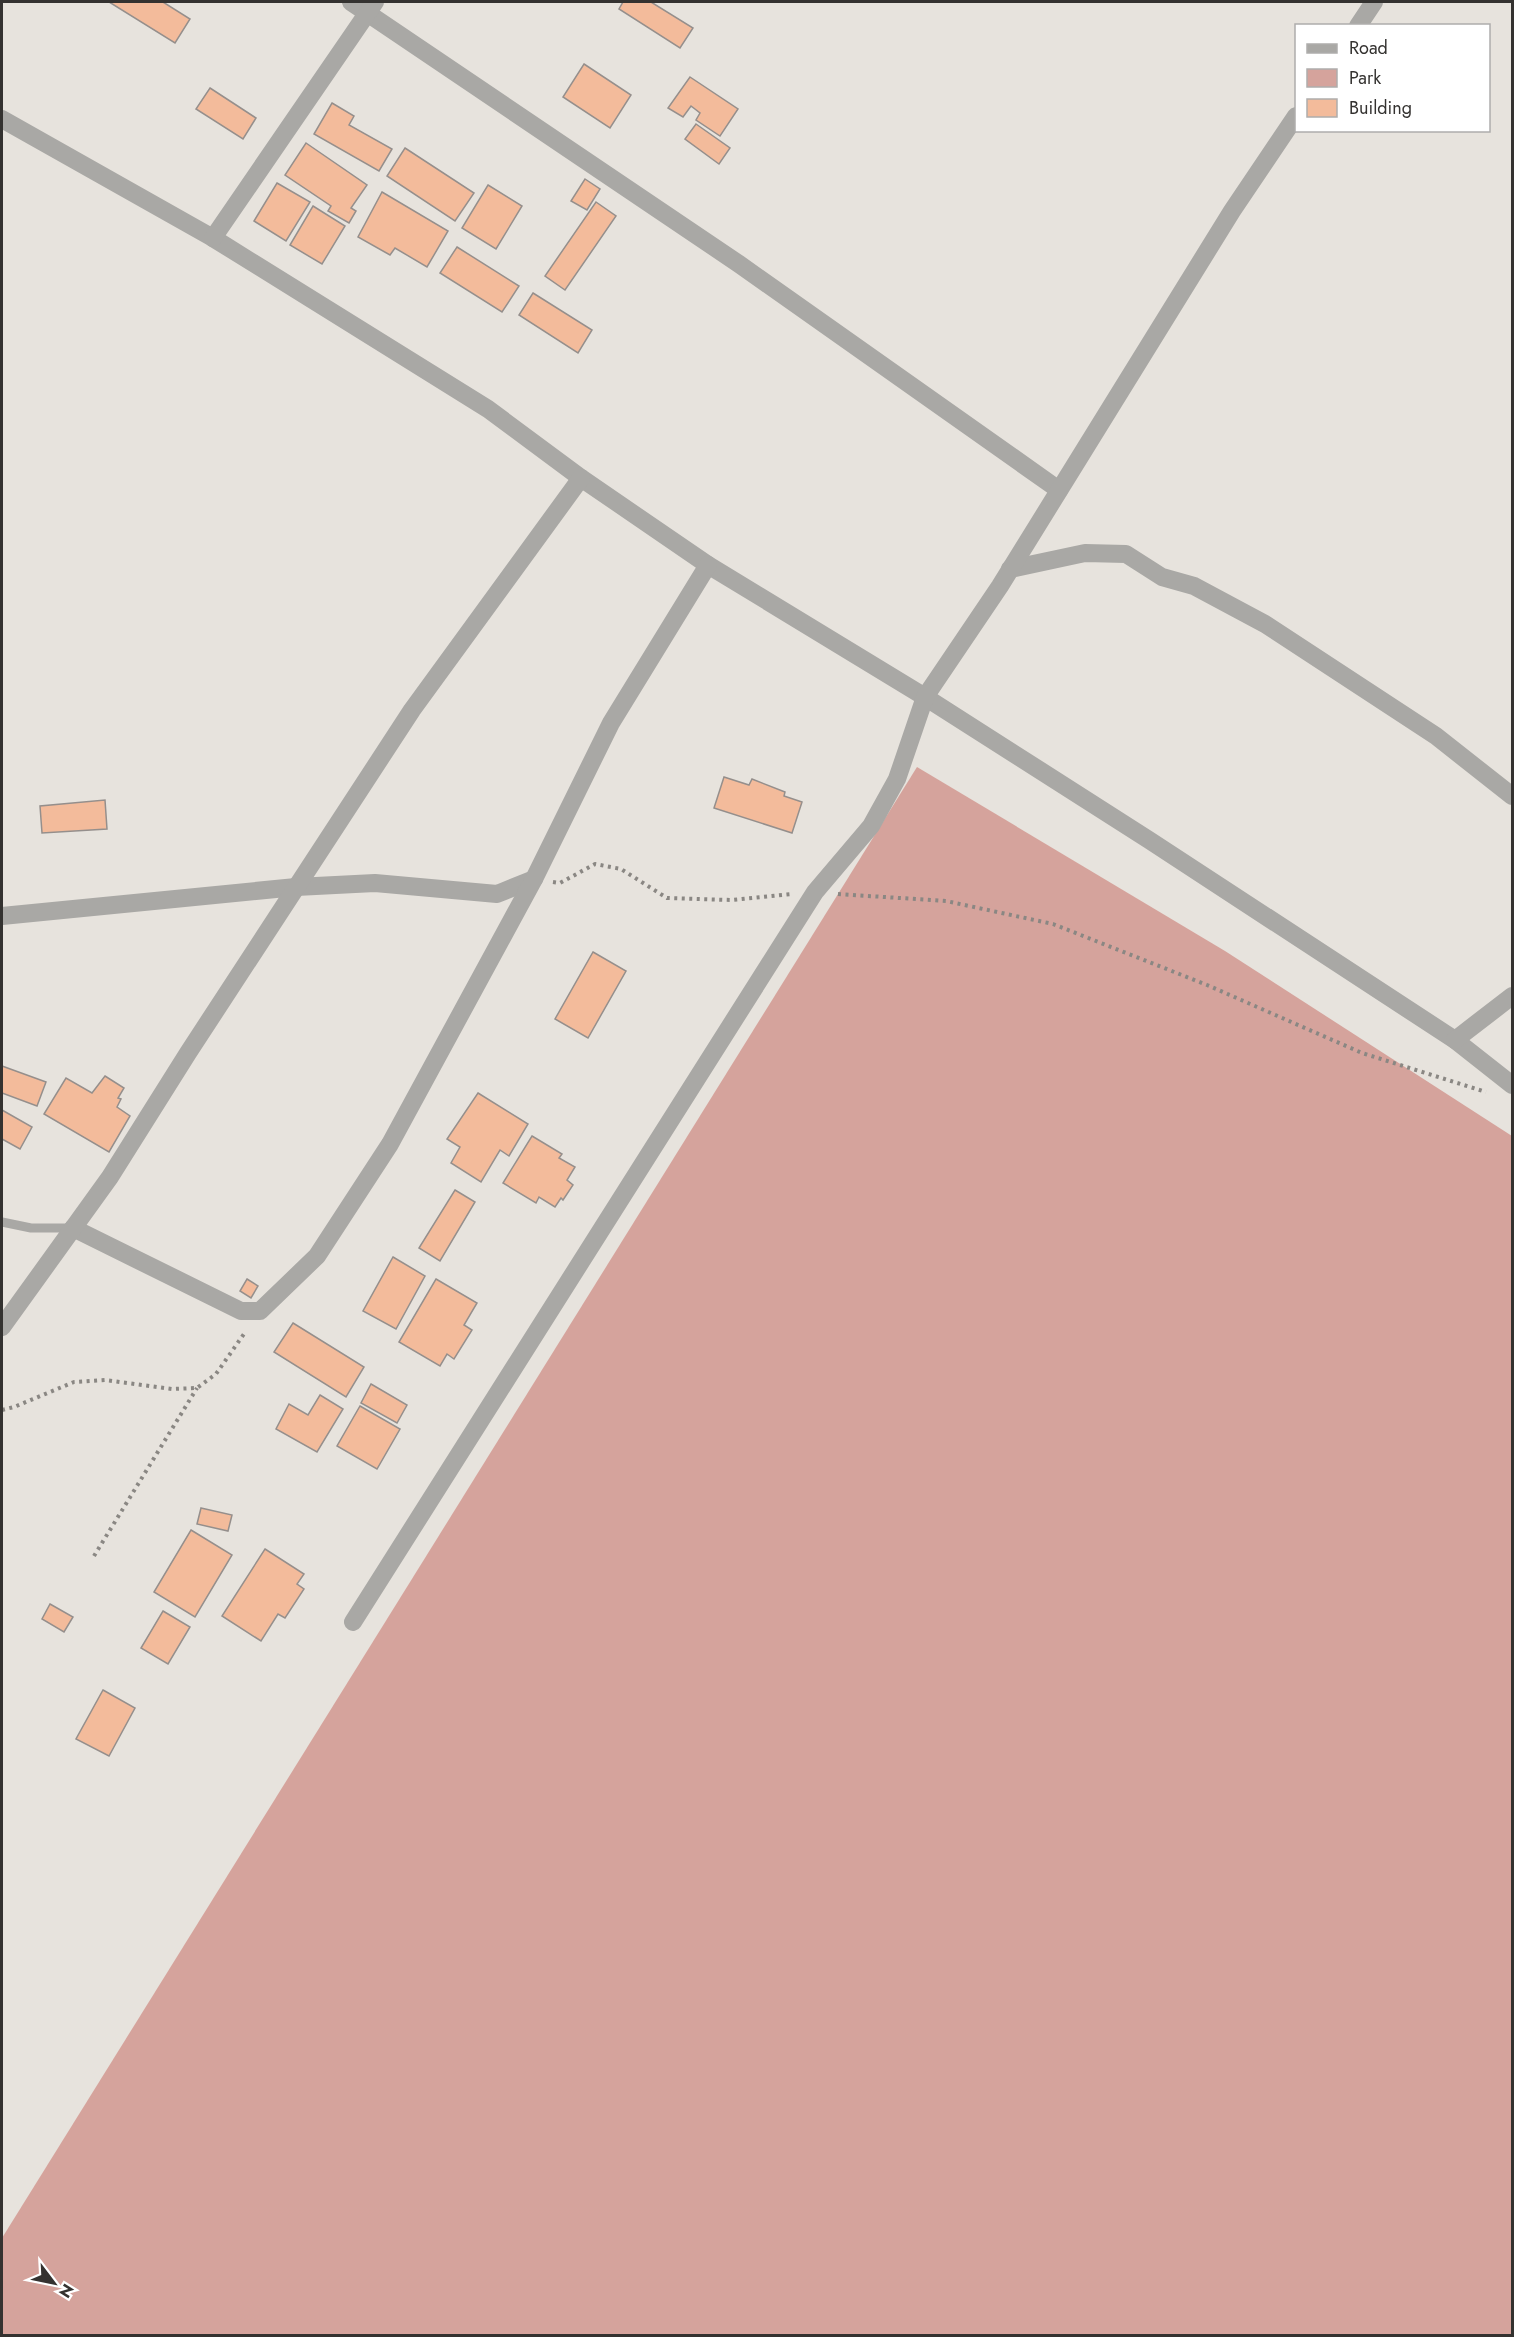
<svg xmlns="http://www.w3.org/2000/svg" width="1514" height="2337" viewBox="0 0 1514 2337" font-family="Jost,sans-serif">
  <rect width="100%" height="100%" fill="#e7e3dd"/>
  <path fill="#d5a39c" d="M917 767 1225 951 1512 1136V2335H2V2238Z"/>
  <g fill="#f3bb9b" stroke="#958f8c" stroke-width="1.5">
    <path d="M109 2H163L190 19 175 43Z"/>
    <path d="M623 2H651L693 28 680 48 619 9Z"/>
    <path d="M584 64 631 95 610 128 563 97Z"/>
    <path d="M690 77 738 109 720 136 696 120 700 113 691 106 683 117 668 108Z"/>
    <path d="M210 88 256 118 243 139 196 109Z"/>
    <path d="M332 103 354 116 349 125 392 149 379 171 314 134Z"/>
    <path d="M696 124 730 148 719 164 685 139Z"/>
    <path d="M306 143 367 185 351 208 356 211 349 223 328 211 331 206 285 175Z"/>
    <path d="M405 148 474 193 455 221 387 176Z"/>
    <path d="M585 179 600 189 587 210 571 201Z"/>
    <path d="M277 183 310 202 286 241 254 221Z"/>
    <path d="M488 185 522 206 496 249 462 228Z"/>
    <path d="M382 192 448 231 427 267 395 248 390 255 358 237Z"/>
    <path d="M596 202 616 216 565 290 545 276Z"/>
    <path d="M313 206 345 226 322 264 290 245Z"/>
    <path d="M457 247 519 286 502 312 440 273Z"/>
    <path d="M533 293 592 330 578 353 519 315Z"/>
    <path d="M724 777 749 785 752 779 785 792 784 796 802 802 792 833 714 808Z"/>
    <path d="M105 800 107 829 42 833 40 806Z"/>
    <path d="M593 952 626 971 588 1038 555 1019Z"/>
    <path d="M2 1066 46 1082 37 1106 2 1093Z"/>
    <path d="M105 1076 124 1088 118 1098 121 1099 117 1107 130 1116 109 1152 44 1114 66 1078 92 1093Z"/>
    <path d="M478 1093 528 1124 509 1156 500 1150 481 1182 451 1163 460 1147 447 1139Z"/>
    <path d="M2 1110 32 1127 20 1149 2 1139Z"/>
    <path d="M532 1136 562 1154 559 1158 575 1167 567 1180 573 1185 563 1200 561 1198 555 1207 539 1197 536 1203 503 1183Z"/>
    <path d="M455 1190 475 1202 440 1261 419 1248Z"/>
    <path d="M393 1257 425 1276 396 1329 363 1311Z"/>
    <path d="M247 1279 258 1286 251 1298 240 1291Z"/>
    <path d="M436 1279 477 1303 464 1325 472 1330 454 1359 447 1354 440 1366 399 1342Z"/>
    <path d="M293 1323 364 1367 346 1397 274 1352Z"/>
    <path d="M371 1384 407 1405 397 1423 361 1403Z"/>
    <path d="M320 1395 343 1409 317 1452 276 1429 289 1404 308 1415Z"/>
    <path d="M360 1406 400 1429 377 1469 337 1446Z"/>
    <path d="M201 1508 232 1515 228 1531 197 1524Z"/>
    <path d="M191 1530 232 1555 195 1617 154 1592Z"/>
    <path d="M265 1549 304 1574 297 1584 304 1589 285 1618 278 1614 261 1641 222 1616Z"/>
    <path d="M50 1604 73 1617 64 1632 42 1619Z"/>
    <path d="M163 1611 190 1627 168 1664 141 1648Z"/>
    <path d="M103 1690 135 1708 109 1756 76 1739Z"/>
  </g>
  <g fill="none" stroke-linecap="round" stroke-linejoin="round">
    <g stroke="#8a8783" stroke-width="4" stroke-dasharray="3 4.5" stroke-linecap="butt">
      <path d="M553 882 560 883 595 864 621 869 667 898 731 900 792 894"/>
      <path d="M838 894 946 901 1053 924 1207 985 1362 1053 1486 1092"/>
      <path d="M2 1410 14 1407 74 1382 105 1380 172 1389 197 1388 216 1374 246 1331"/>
      <path d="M94 1556 197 1388"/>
    </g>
    <path stroke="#a9a8a5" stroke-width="9" d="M2 1222 31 1228H73"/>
    <g stroke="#a9a8a5" stroke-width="18">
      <path d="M351 2 739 264 1059 490"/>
      <path d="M1358 26 1374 2"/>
      <path d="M2 119 213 238 488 409 581 478 708 565 925 697 1149 840 1455 1040 1512 1085"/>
      <path d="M213 238 375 2"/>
      <path d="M1010 569 1085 553 1126 554 1162 577 1194 586 1265 624 1436 736 1512 796"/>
      <path d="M2 916 296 887 375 883 497 894 534 879"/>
      <path d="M1455 1040 1512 996"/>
      <path d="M73 1228 241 1311H260L317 1256 390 1144 534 879 611 723 708 565"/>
      <path d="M2 1327 110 1177 188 1053 412 710 581 478"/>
      <path d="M353 1622 815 892 871 826 897 779 925 697 1000 586 1232 211 1296 116"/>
    </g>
  </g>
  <rect width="1514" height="2337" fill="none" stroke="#343230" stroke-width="6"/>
  <rect x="1295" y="24" width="195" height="108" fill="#ffffff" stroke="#aeadac" stroke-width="1.5"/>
  <rect x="1307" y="44" width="30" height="9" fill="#a9a8a5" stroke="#aeadac" stroke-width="1.5"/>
  <text x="1349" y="54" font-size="18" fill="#343230">Road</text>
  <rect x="1307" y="69" width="30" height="18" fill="#d5a39c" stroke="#aeadac" stroke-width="1.5"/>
  <text x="1349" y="84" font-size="18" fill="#343230">Park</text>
  <rect x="1307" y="99" width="30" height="18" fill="#f3bb9b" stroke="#aeadac" stroke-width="1.5"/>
  <text x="1349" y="114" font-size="18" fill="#343230">Building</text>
  <g transform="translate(54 2283) rotate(122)" stroke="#ffffff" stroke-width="4.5" paint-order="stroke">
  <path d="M0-4.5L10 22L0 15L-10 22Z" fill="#343230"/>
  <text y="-9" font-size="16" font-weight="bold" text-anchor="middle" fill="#343230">N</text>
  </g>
</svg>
